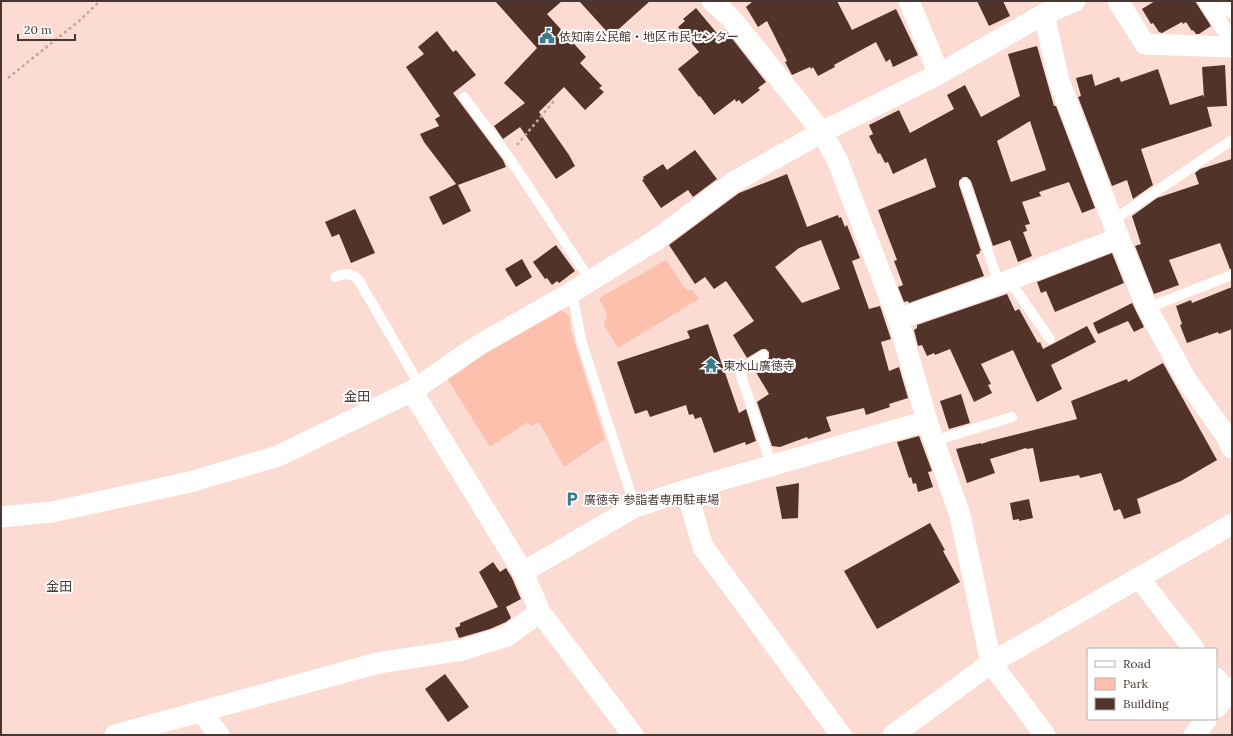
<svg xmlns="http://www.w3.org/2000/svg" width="1233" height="736" viewBox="0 0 1233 736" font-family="Lora,'Noto Sans JP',serif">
  <rect width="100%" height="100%" fill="#fcdcd2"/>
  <g fill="#fcc0ac">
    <path d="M666 260 687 291 692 289 699 299 618 348 604 325 607 315 599 298Z"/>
    <path d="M560 310C570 315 571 318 570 328L605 439 564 467 539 422 531 426 528 422 490 447 447 378 491 349Z"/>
  </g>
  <g fill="#513329" fill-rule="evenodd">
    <path d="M495 1H562L547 14 586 57 580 63 602 86 599 88 604 92 585 110 564 87 539 112 569 155 575 166 556 179 520 127 503 139 494 126 525 103 504 83 537 48Z"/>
    <path d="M579 1H650L611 36Z"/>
    <path d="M753 1H837L852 30 896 9 918 55 893 67 890 59 886 62 876 42 834 65 835 67 818 76 813 67 811 69 810 67 792 75 785 62 787 61 767 21 758 27 746 7Z"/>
    <path d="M977 1H1003L1010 16 989 26Z"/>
    <path d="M1155 1H1195L1211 26 1199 34H1196L1193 30 1192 31 1186 22 1183 24 1182 22 1162 33 1159 32 1153 23 1151 24 1142 9Z"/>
    <path d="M696 8 720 37 727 32 766 82 758 88 760 90 742 104 739 100 736 102 735 99 714 115 700 96 699 97 678 69 699 52 678 27 685 21 683 19Z"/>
    <path d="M437 31 453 52 456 50 476 75 453 93 503 160 506 167 458 185 471 211 443 225 429 197 456 184 424 142 420 134 439 126 435 119 440 116 406 67 424 54 418 47Z"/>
    <path d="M1037 46 1054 106H1056L1095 208 1082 213 1069 182 1039 192 1041 196 1022 202 1030 224 1025 225 1027 231 1023 232 1032 256 1018 262 1010 240 993 246 971 181 967 177H963L959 181V185L981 251H979L980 253 976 255 984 276 909 303 908 301 904 302 898 287 903 285 894 261 897 260 878 210 936 187 926 158 893 174 888 162 885 163 880 153 878 154 869 136 873 134 869 125 899 110 910 133 954 109 947 95 965 85 981 117 1020 96 1008 54ZM1030 121 1046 170 1011 182 997 141Z"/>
    <path d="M1225 65 1227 106 1207 107 1212 126 1141 149 1153 185 1133 199 1127 180 1112 186 1078 97 1081 96 1076 78 1092 74 1095 86 1119 77 1121 82 1158 69 1170 105 1203 95 1204 98 1202 67Z"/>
    <path d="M695 150 717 179 693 197 688 190 661 208 642 180 644 179 643 177 663 164 667 170Z"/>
    <path d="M1232 159V269H1230L1220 243 1169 260 1179 285 1154 294 1135 246 1141 244 1132 216 1157 198 1199 184 1195 173 1200 169Z"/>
    <path d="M787 174 807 227 838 215 839 218 841 217 845 227 847 225 860 258 852 261 869 309 880 306 891 339 881 342 889 371 899 367 908 398 889 404 890 407 866 415 864 408 826 417 831 431 808 439 807 437 780 447 772 446 757 402 769 394 754 369 769 358V352L766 349H762L747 358 733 335 754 321 726 281 714 289 705 277 695 284 669 245 739 193ZM821 240 840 289 802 303 775 267 799 248Z"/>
    <path d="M355 209 375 253 351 263 339 234 332 237 325 222Z"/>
    <path d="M556 245 575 271 559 283 557 281 552 285 547 278 545 279 533 262Z"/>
    <path d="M1112 253 1124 283 1055 312 1046 291 1041 293 1037 282Z"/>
    <path d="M522 259 532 277 516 287 505 269Z"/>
    <path d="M1232 287V329L1219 334 1218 332 1187 343 1180 325 1182 324 1176 306 1191 300 1192 303Z"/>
    <path d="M1007 294 1015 311 1019 309 1038 343 1040 342 1043 349 1087 326 1096 342 1051 365 1062 389 1037 402 1013 350 981 364 991 384 988 385 992 393 974 402 950 349 935 355 934 353 927 356 922 345 918 346 914 330 917 328V325Z"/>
    <path d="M1132 303 1144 327 1134 332 1128 321 1098 334 1093 323Z"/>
    <path d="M708 324 739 413 746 409 756 441 746 445 745 442 714 453 701 417 695 419 693 414 689 415 686 405 650 417 647 410 635 414 617 362 690 338 687 331Z"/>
    <path d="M1163 363 1217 460 1181 481 1137 499 1141 513 1124 519 1120 509 1114 511 1101 473 1080 478 1079 475 1040 482 1033 448 1027 449 1026 448 990 459 995 473 967 483 956 449 981 443V444L990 441 1077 419 1071 401 1127 379 1128 382Z"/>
    <path d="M961 394 970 423 949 429 940 401Z"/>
    <path d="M919 436 932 471 928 472 933 487 918 492 916 483 913 484 911 477 909 478 897 442Z"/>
    <path d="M799 483 798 518 782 519 776 487Z"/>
    <path d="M1029 499 1033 518 1019 521V519L1013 520 1010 503Z"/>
    <path d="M930 523 945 550 943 551 960 582 877 629 844 571Z"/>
    <path d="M493 562 500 572 506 568 512 578 521 599 506 607 511 618 506 622 490 629 459 638 455 628 460 626V623L498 607 479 572Z"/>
    <path d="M445 674 469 707 448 722 425 689Z"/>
  </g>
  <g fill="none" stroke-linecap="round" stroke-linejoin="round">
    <g stroke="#c3a8a0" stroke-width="2.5" stroke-dasharray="3 3" stroke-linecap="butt">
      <path d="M8 78 79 21 100 1"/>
      <path d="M517 145 554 101"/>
    </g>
    <g stroke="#fff" stroke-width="10">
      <path d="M464 97 508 156 590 280"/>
      <path d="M965 183 999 284"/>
      <path d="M1112 221 1232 140"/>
      <path d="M335 277C344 273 350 273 358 279L420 386"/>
      <path d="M1009 280 1050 339"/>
      <path d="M572 292 581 340 635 507"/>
      <path d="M1147 308 1232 275"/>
      <path d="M763 355 742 369 741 376 772 466"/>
      <path d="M934 441 1012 417"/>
    </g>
    <path stroke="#fff" stroke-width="16" d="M1206 1 1232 42"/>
    <g stroke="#fff" stroke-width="21">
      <path d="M712 1 731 18 822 132 838 162 898 319 927 421 960 515 991 663 1045 735"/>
      <path d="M909 1 939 74"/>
      <path d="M1118 1 1145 44 1232 47"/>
      <path d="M1228 1 1232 8"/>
      <path d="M1044 14 1059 81 1119 238 1147 308 1187 381 1225 434 1232 448"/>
      <path d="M898 319 999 284 1119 238"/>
      <path d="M412 391 523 572 540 612 633 735"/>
      <path d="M686 490 703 547 841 735"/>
      <path d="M1 517 52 512 190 482 278 456 412 391 479 345 572 292 656 240 732 183 822 132 939 74 1044 14 1075 1"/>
      <path d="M523 572 635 507 686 490 927 421"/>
      <path d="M1139 578 1194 649"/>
      <path d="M1216 678 1228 693"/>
      <path d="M1216 708 1232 688"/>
      <path d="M201 711 219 735"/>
      <path d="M115 735 378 663 462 650 507 636 540 612"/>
      <path d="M893 735 991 663 1232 524"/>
      <path d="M1194 735 1207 719"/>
    </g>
  </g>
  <defs>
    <g id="civic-bare" transform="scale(1.2)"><path d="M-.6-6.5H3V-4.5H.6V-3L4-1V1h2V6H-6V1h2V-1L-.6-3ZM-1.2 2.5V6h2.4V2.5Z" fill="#3a7c8e" stroke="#fff" stroke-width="2.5" paint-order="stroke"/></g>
    <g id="temple-bare" transform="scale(1.2)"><path d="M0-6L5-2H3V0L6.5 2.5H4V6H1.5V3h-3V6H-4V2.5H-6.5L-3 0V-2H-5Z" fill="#3a7c8e" stroke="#fff" stroke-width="2.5" paint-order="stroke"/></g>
    <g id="parking-bare" transform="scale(1.2)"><path d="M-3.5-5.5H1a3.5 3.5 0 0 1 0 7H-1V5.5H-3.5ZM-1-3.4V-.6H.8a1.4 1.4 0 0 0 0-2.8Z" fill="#3a7c8e" stroke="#fff" stroke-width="2.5" paint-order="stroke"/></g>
  </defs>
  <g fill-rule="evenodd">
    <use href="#civic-bare" x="547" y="36"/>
    <use href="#temple-bare" x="711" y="365"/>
    <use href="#parking-bare" x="572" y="499"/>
  </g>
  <g text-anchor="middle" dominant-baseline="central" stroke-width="4" stroke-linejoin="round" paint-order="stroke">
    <g font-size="12" fill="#483833" stroke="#fff" text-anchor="start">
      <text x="559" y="36">依知南公民館・地区市民センター</text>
      <text x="723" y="365">東水山廣徳寺</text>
      <text x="584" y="499">廣徳寺 参詣者専用駐車場</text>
    </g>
    <g font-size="13" fill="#483833" stroke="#fff">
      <text x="357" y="396">金田</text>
      <text x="59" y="586">金田</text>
    </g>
  </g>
  <rect width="1233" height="736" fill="none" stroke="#483833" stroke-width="4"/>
  <rect x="1087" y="648" width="130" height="72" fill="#ffffff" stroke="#b6afad"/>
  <rect x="1095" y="661" width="20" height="6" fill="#ffffff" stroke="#b6afad"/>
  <text x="1123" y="668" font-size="12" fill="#483833">Road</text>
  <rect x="1095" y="678" width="20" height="12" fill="#fcc0ac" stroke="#b6afad"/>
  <text x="1123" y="688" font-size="12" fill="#483833">Park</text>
  <rect x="1095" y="698" width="20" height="12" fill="#513329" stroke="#b6afad"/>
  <text x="1123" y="708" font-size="12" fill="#483833">Building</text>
  <path d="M18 34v6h57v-6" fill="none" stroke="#483833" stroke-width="2"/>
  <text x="24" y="34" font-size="12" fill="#483833" stroke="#ffffff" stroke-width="3" paint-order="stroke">20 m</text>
</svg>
